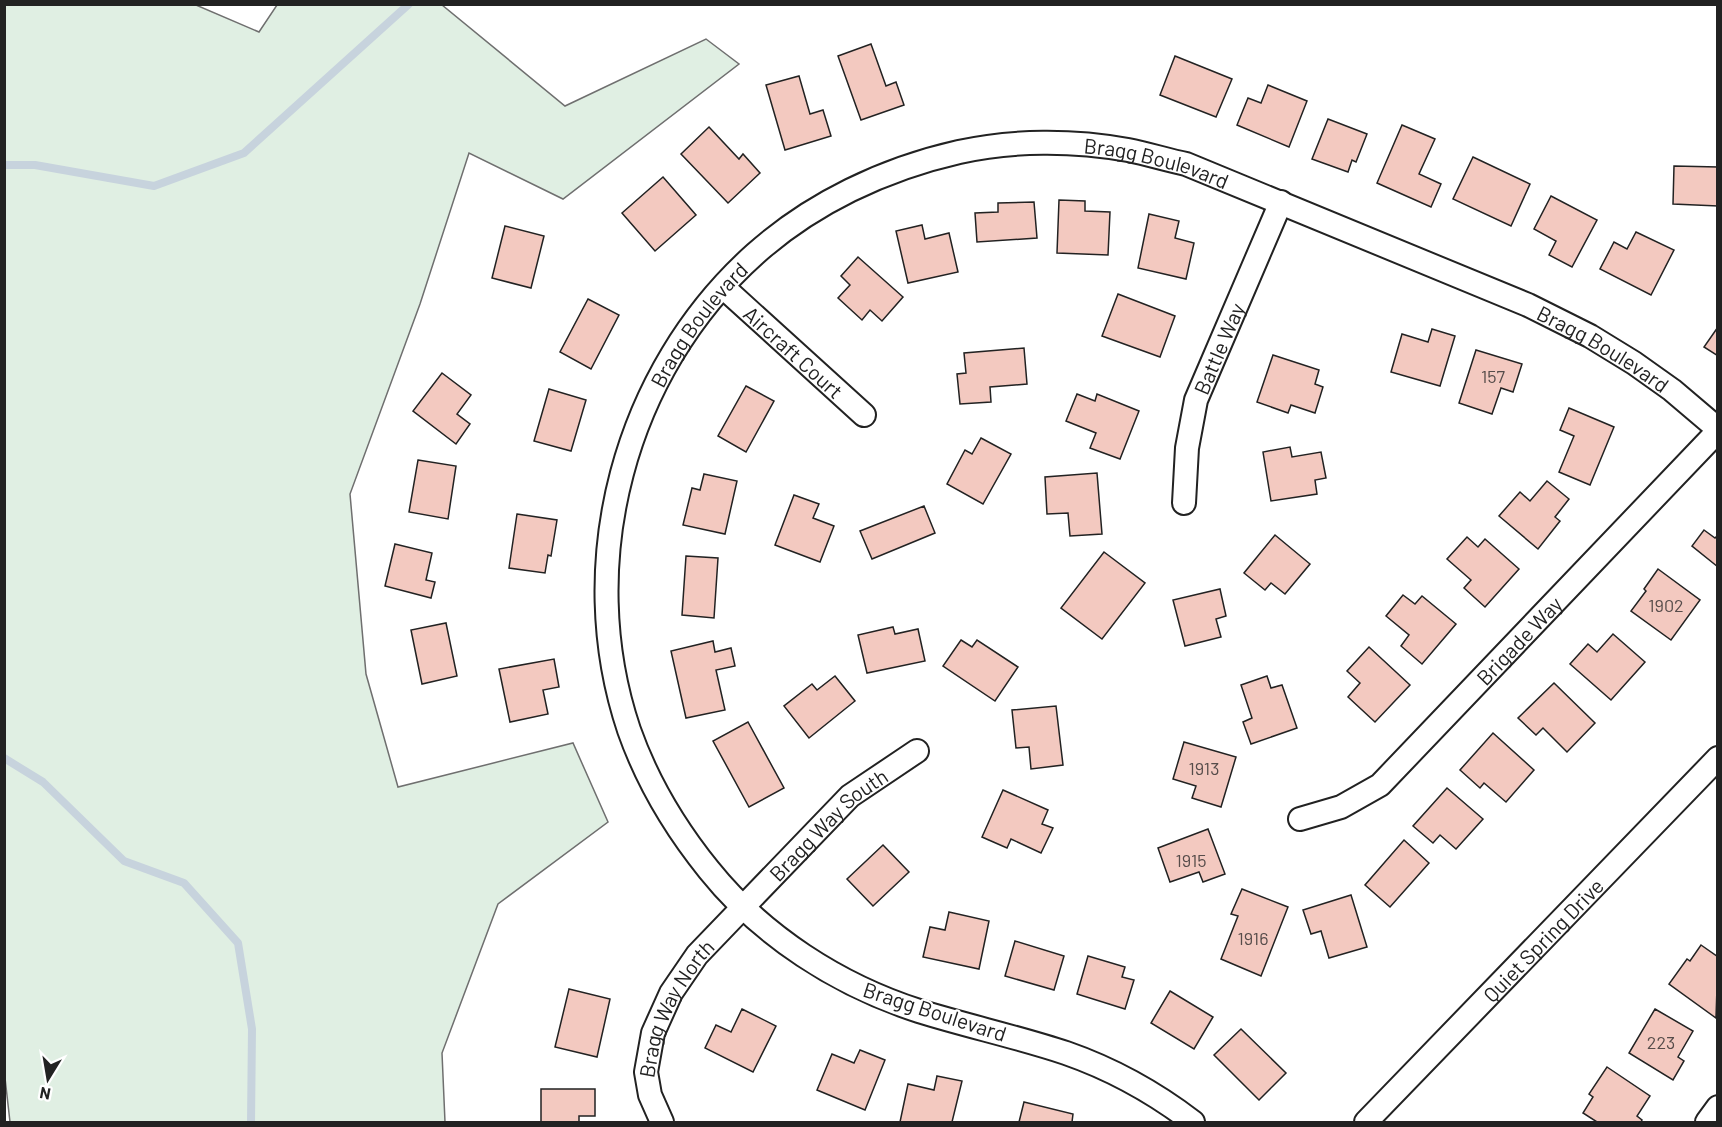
<svg xmlns="http://www.w3.org/2000/svg" width="1722" height="1127" viewBox="0 0 1722 1127" font-family="Barlow,sans-serif">
  <rect width="100%" height="100%" fill="#fff"/>
  <path fill="#e0efe3" stroke="#6f6f6f" stroke-width="1.5" d="M4 5H196L259 32 277 5H442L565 106 706 39 739 64 563 199 469 153 420 304 350 494 366 674 398 787 573 743 608 822 498 904 442 1053 445 1122H10L4 1069Z"/>
  <g fill="none" stroke-linecap="round" stroke-linejoin="round">
    <g stroke="#c7d3dd" stroke-width="8">
      <path d="M4 165H35L154 186 244 153 409 4"/>
      <path d="M4 758 43 782 124 861 184 883 238 943 252 1029 251 1122"/>
    </g>
  </g>
  <g fill="#f3c9c0" stroke="#222" stroke-width="1.5">
    <path d="M871 44 886 86 896 82 904 105 861 120 838 56Z"/>
    <path d="M1175 56 1232 79 1216 117 1160 95Z"/>
    <path d="M799 76 810 114 823 110 831 136 785 150 766 85Z"/>
    <path d="M1268 85 1307 101 1289 147 1237 125 1248 98 1261 103Z"/>
    <path d="M1328 119 1367 134 1356 162 1352 160 1348 172 1312 159Z"/>
    <path d="M1402 125 1435 139 1419 174 1441 184 1431 207 1377 183Z"/>
    <path d="M709 127 739 159 743 154 760 173 728 203 681 154Z"/>
    <path d="M1473 157 1530 184 1511 226 1453 199Z"/>
    <path d="M1674 166 1718 167V206L1673 204Z"/>
    <path d="M663 177 696 215 655 251 622 213Z"/>
    <path d="M1551 196 1597 220 1572 267 1549 255 1556 241 1534 229Z"/>
    <path d="M1059 200 1085 201V211L1110 212 1108 255 1057 253Z"/>
    <path d="M1034 202 1037 238 977 242 975 213 998 212V203Z"/>
    <path d="M1149 214 1179 221 1175 238 1194 243 1186 279 1138 268Z"/>
    <path d="M922 225 925 239 949 233 958 272 908 283 896 231Z"/>
    <path d="M505 226 544 236 531 288 492 278Z"/>
    <path d="M1636 232 1674 250 1651 295 1600 269 1614 242 1627 249Z"/>
    <path d="M858 257 903 297 882 321 870 310 862 320 838 298 850 285 841 276Z"/>
    <path d="M1118 294 1175 316 1160 357 1102 336Z"/>
    <path d="M588 299 619 315 591 369 560 352Z"/>
    <path d="M1718 327V356L1704 347Z"/>
    <path d="M1432 329 1455 336 1440 386 1391 372 1402 334 1428 342Z"/>
    <path d="M1024 348 1027 384 990 387 991 402 960 404 957 374 966 373 964 353Z"/>
    <path d="M1476 350 1522 364 1513 392 1501 388 1492 414 1459 403Z"/>
    <path d="M1273 355 1319 370 1315 384 1323 387 1315 413 1291 405 1288 413 1257 402Z"/>
    <path d="M442 373 471 395 457 414 470 424 456 444 413 411Z"/>
    <path d="M746 386 774 401 746 452 718 436Z"/>
    <path d="M549 389 586 400 571 451 534 441Z"/>
    <path d="M1077 394 1095 401 1097 394 1139 411 1120 459 1090 448 1096 433 1066 421Z"/>
    <path d="M1569 408 1614 427 1590 485 1559 472 1574 436 1560 430Z"/>
    <path d="M981 438 1011 454 983 504 947 484 965 450 972 454Z"/>
    <path d="M1290 447 1292 457 1321 452 1326 478 1315 480 1317 494 1271 501 1263 452Z"/>
    <path d="M418 460 456 466 448 519 409 512Z"/>
    <path d="M1097 473 1102 534 1070 536 1068 513 1047 514 1045 477Z"/>
    <path d="M704 474 737 481 725 534 683 525 692 488 700 490Z"/>
    <path d="M1547 481 1569 499 1555 517 1560 521 1538 549 1499 516 1520 492 1530 501Z"/>
    <path d="M794 495 819 504 813 518 834 526 820 562 775 545Z"/>
    <path d="M924 506 935 533 872 559 860 531Z"/>
    <path d="M517 514 557 520 551 556 548 555 545 573 509 568Z"/>
    <path d="M1704 530 1715 538 1718 535V567L1692 546Z"/>
    <path d="M1275 535 1310 564 1285 594 1271 583 1265 590 1244 573Z"/>
    <path d="M1467 537 1478 547 1485 539 1519 569 1485 607 1464 588 1471 580 1447 559Z"/>
    <path d="M395 544 432 553 426 580 435 582 431 598 385 586Z"/>
    <path d="M1104 552 1145 583 1102 639 1061 608Z"/>
    <path d="M686 556 718 558 714 618 682 615Z"/>
    <path d="M1658 569 1700 600 1671 640 1631 611 1646 591 1644 589Z"/>
    <path d="M1220 589 1226 616 1216 619 1221 637 1185 646 1173 600Z"/>
    <path d="M1403 595 1415 604 1422 596 1456 624 1422 664 1401 646 1409 635 1386 616Z"/>
    <path d="M446 623 457 676 422 684 411 630Z"/>
    <path d="M893 627 895 634 918 629 925 661 867 673 858 635Z"/>
    <path d="M1613 634 1645 662 1611 700 1570 664 1588 644 1597 652Z"/>
    <path d="M961 640 972 647 977 640 1018 667 995 701 943 666Z"/>
    <path d="M713 641 715 652 731 648 735 666 716 670 725 710 686 718 671 651Z"/>
    <path d="M1369 647 1410 685 1375 722 1348 697 1360 683 1347 671Z"/>
    <path d="M554 659 559 687 543 690 548 714 510 722 499 669Z"/>
    <path d="M835 676 855 701 809 738 784 706 812 684 817 690Z"/>
    <path d="M1267 676 1271 688 1282 685 1297 728 1251 744 1243 722 1252 718 1241 685Z"/>
    <path d="M1554 683 1595 723 1567 752 1543 728 1536 735 1518 718Z"/>
    <path d="M1056 706 1063 765 1031 769 1029 747 1016 748 1012 710Z"/>
    <path d="M748 722 784 788 749 807 713 741Z"/>
    <path d="M1493 733 1534 770 1506 802 1484 783 1480 788 1460 770Z"/>
    <path d="M1184 742 1236 757 1221 807 1192 798 1196 786 1173 779Z"/>
    <path d="M1447 788 1483 819 1456 849 1440 835 1433 843 1413 826Z"/>
    <path d="M1003 790 1048 810 1042 824 1053 828 1041 853 1011 839 1007 848 982 837Z"/>
    <path d="M1208 829 1225 874 1203 882 1199 872 1170 882 1158 848Z"/>
    <path d="M1404 840 1429 863 1390 907 1365 885Z"/>
    <path d="M883 845 909 872 873 906 847 879Z"/>
    <path d="M1242 889 1288 907 1261 976 1221 959 1238 916 1231 914Z"/>
    <path d="M1351 895 1367 947 1329 958 1321 931 1311 934 1303 910Z"/>
    <path d="M949 912 989 921 979 969 923 957 930 927 945 930Z"/>
    <path d="M1015 941 1064 956 1054 990 1005 976Z"/>
    <path d="M1701 945 1718 957 1716 1018 1669 984 1687 959 1690 961Z"/>
    <path d="M1088 956 1125 967 1122 977 1134 980 1125 1009 1077 994Z"/>
    <path d="M569 989 610 999 597 1057 555 1047Z"/>
    <path d="M1170 991 1213 1017 1194 1049 1151 1023Z"/>
    <path d="M742 1009 776 1026 753 1072 705 1048 716 1025 731 1032Z"/>
    <path d="M1655 1009 1693 1031 1678 1057 1684 1061 1673 1080 1629 1053Z"/>
    <path d="M1241 1029 1286 1073 1259 1100 1214 1055Z"/>
    <path d="M860 1050 885 1060 865 1110 817 1090 832 1054 854 1063Z"/>
    <path d="M1607 1067 1650 1096 1637 1116 1642 1120 1641 1122H1597L1583 1113 1593 1097 1589 1094Z"/>
    <path d="M937 1076 962 1081 952 1122H900L908 1084 934 1090Z"/>
    <path d="M541 1089H595V1116H579V1122H541Z"/>
    <path d="M1024 1102 1073 1114 1072 1122H1019Z"/>
  </g>
  <g fill="none" stroke-linecap="round" stroke-linejoin="round">
    <g stroke="#222" stroke-width="26">
      <g id="street">
        <path id="s1" d="M723 287 864 415"/>
        <path id="s2" d="M1184 503 1187 448 1196 400 1281 202"/>
        <path id="s3" d="M1300 819 1341 807 1380 785 1718 431"/>
        <path id="s4" d="M662 1122 650 1095 646 1072 653 1033 671 993 697 955 850 796 917 751"/>
        <path id="s5" d="M1193 1122C1155 1093 1112 1069 1066 1053 1018 1037 967 1026 919 1011 838 985 762 936 709 870 675 828 647 781 629 730 573 564 624 371 755 254 812 203 884 169 959 152 1013 140 1073 140 1128 150 1148 154 1167 160 1186 164L1528 305 1590 336 1634 363 1672 390 1718 429"/>
        <path id="s6" d="M1366 1122 1718 758"/>
        <path d="M1707 1122 1718 1107"/>
      </g>
    </g>
    <use href="#street" stroke="#fff" stroke-width="22"/>
  </g>
  <g text-anchor="middle" dominant-baseline="central" stroke-width="4.5" stroke-linejoin="round" paint-order="stroke">
    <g font-size="18" fill="#564c4a">
      <text x="1493" y="376">157</text>
      <text x="1666" y="605">1902</text>
      <text x="1204" y="768">1913</text>
      <text x="1191" y="860">1915</text>
      <text x="1253" y="938">1916</text>
      <text x="1661" y="1042">223</text>
    </g>
    <g font-size="21" fill="#222" stroke="#fff">
      <text stroke="none"><textPath href="#s5" startOffset="1668">Bragg Boulevard</textPath></text>
      <text stroke="none"><textPath href="#s5" startOffset="1146">Bragg Boulevard</textPath></text>
      <text stroke="none"><textPath href="#s2" startOffset="160">Battle Way</textPath></text>
      <text stroke="none"><textPath href="#s5" startOffset="2154">Bragg Boulevard</textPath></text>
      <text stroke="none"><textPath href="#s1" startOffset="96">Aircraft Court</textPath></text>
      <text stroke="none"><textPath href="#s3" startOffset="288">Brigade Way</textPath></text>
      <text stroke="none"><textPath href="#s4" startOffset="368">Bragg Way South</textPath></text>
      <text stroke="none"><textPath href="#s6" startOffset="254">Quiet Spring Drive</textPath></text>
      <text stroke="none"><textPath href="#s4" startOffset="124">Bragg Way North</textPath></text>
      <text transform="translate(935 1011) rotate(18)">Bragg Boulevard</text>
    </g>
  </g>
  <rect width="1722" height="1127" fill="none" stroke="#222222" stroke-width="12"/>
  <g transform="translate(48 1079) rotate(191)" stroke="#ffffff" stroke-width="4.5" paint-order="stroke">
  <path d="M0-4.5L10 22L0 15L-10 22Z" fill="#222222"/>
  <text y="-9" font-size="16" font-weight="bold" text-anchor="middle" fill="#222222">N</text>
  </g>
</svg>
